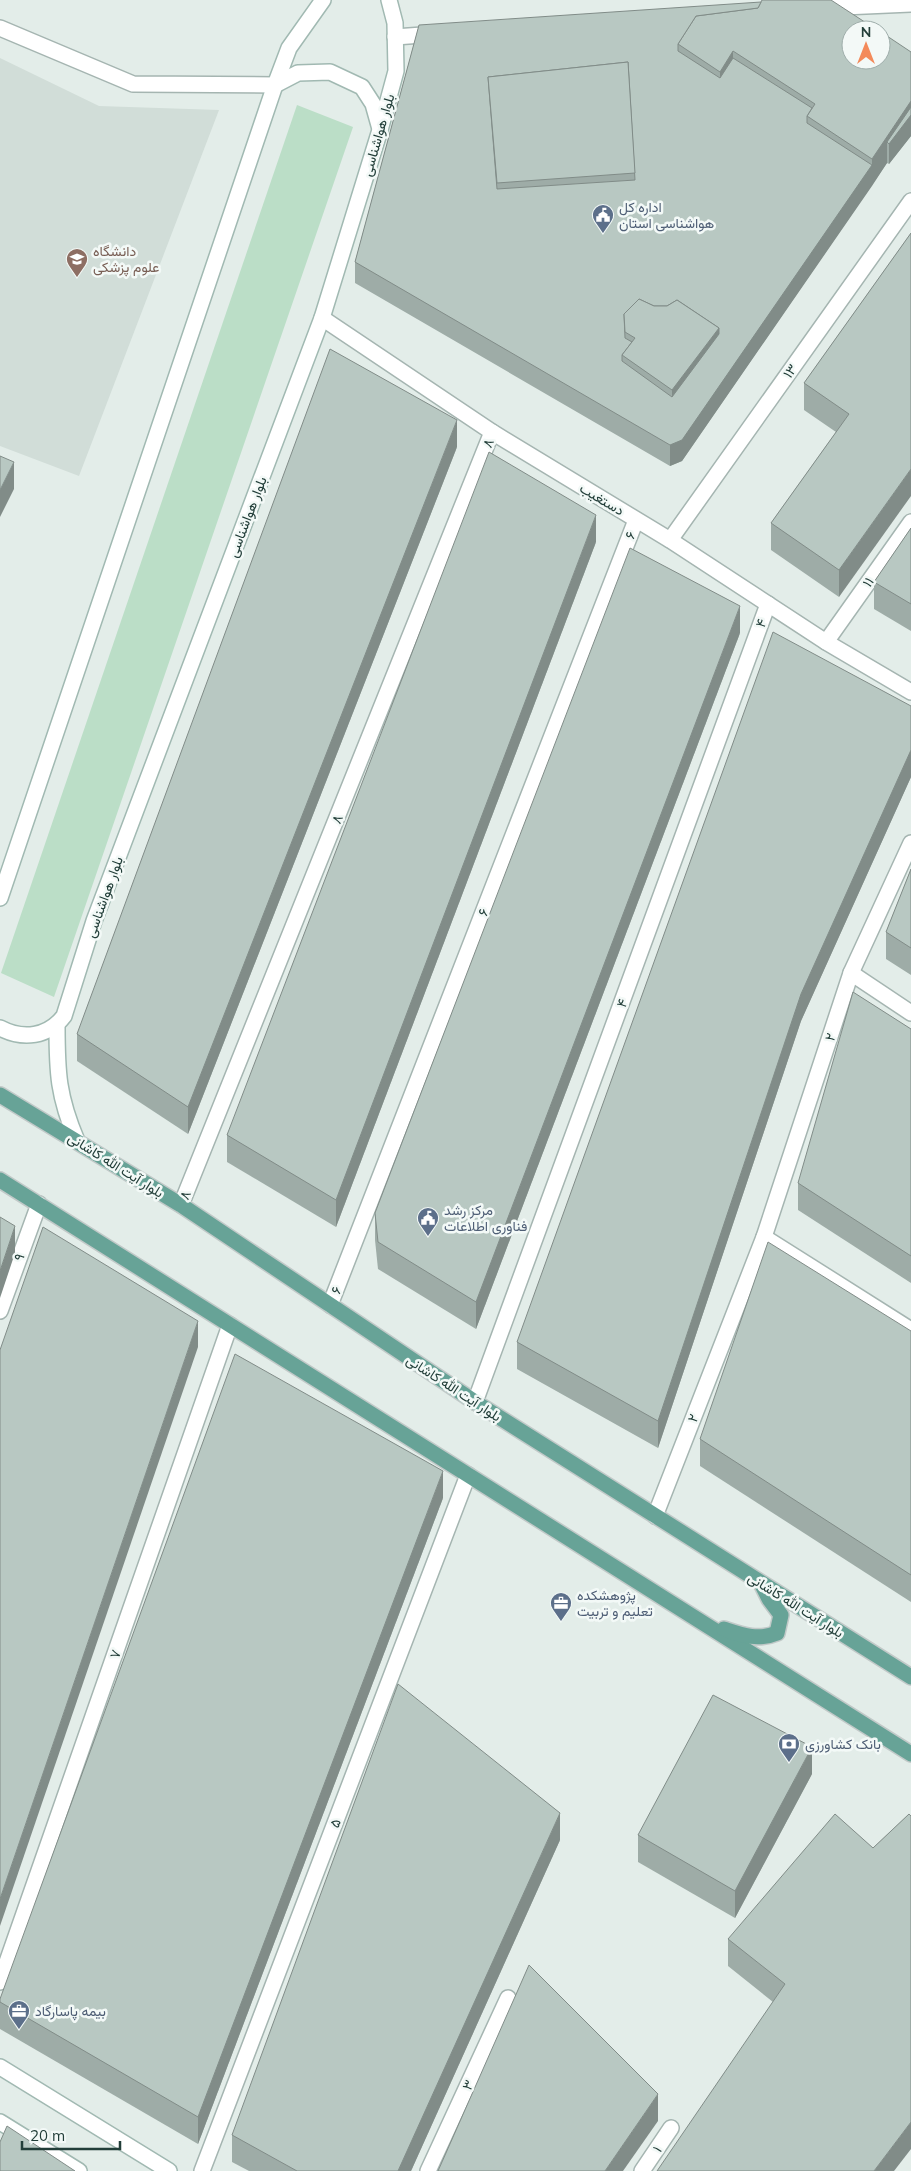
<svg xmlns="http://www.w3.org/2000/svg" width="911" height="2171" viewBox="0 0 911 2171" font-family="Mulish,Vazirmatn,sans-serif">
  <rect width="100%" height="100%" fill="#e3ede9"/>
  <path fill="#d1ddd8" d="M0 58 99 106 219 110 79 476 0 446Z"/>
  <path fill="#bbdec7" d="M297 105 353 127 54 997 1 973Z"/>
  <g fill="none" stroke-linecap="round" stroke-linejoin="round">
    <g stroke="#a5b5b1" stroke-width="18">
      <g id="lane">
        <path d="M821 8 911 4"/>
        <path d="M395 37 436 34"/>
        <path d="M428 2171 508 1998"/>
        <path d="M642 2171 671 2128"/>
      </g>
    </g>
    <g stroke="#a5b5b1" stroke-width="18">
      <g id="street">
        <path d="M0 28 133 84 275 85"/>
        <path d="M322 318 492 432 670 540 826 642 911 692"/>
        <path d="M670 540 911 201"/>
        <path d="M826 642 911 522"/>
        <path d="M851 973 911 1013"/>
        <path d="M181 1205 492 432"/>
        <path d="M764 1237 911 1330"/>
        <path d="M330 1305 636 520"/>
        <path d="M0 1311 39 1204"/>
        <path d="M475 1402 768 604"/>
        <path d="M655 1516 764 1237 851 973 911 843"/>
        <path d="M0 1982 230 1325"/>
        <path d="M202 2171 468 1475"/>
      </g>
    </g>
    <g stroke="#a1b9b2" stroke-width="18">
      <g id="secondary">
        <path d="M275 85 298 73 330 72 362 87 373 104 380 129"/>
        <path d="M0 898 275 85 289 48 323 0"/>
        <path d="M57 1025C57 1073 58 1096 77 1141"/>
        <path d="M0 1028C23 1040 48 1037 64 1016L94 921 322 318 380 130 396 71 395 23 389 0"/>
        <path d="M0 2067 169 2171"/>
        <path d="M0 2122 79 2171"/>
      </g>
    </g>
    <g stroke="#c1c9c8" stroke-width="18">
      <g id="primary">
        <path d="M0 1095 181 1205 475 1402 911 1677"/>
        <path d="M0 1180 911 1754"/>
        <path d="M724 1629C742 1635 758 1641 777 1633L781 1615 769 1599 761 1583"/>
      </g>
    </g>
    <use href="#lane" stroke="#fff" stroke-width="15"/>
    <use href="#street" stroke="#fff" stroke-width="15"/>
    <use href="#secondary" stroke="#fff" stroke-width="15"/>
    <use href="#primary" stroke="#67a397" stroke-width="15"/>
  </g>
  <g fill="#9eaca7">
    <path d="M419 25 911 52V136L889 164 887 163 682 461 670 466 355 283V262Z"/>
    <path d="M911 233 839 597 771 550V523L836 432 804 410V383Z"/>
    <path d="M457 447 188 1134 77 1061V1034Z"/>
    <path d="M911 528V631L874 609V582Z"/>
    <path d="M596 542 336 1227 227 1162V1135Z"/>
    <path d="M740 633 476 1329 378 1269 375 1240V1213Z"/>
    <path d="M911 706V777L801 1021 658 1448 517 1369V1342Z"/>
    <path d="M911 869V975L886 959V932Z"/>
    <path d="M911 1029V1283L798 1210V1183Z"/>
    <path d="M911 1331V1602L700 1466V1439Z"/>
    <path d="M443 1498 198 2144 0 2029V1999Z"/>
    <path d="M812 1774 735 1918 638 1862V1835Z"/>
    <path d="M909 1814 773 2002 728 1966V1939L873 1848Z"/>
    <path d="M560 1840 411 2171H249L232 2162V2135Z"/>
  </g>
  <g fill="#818c88">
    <path d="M733 51V78L720 99V72Z"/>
    <path d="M911 101V136L889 164V144L887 142V163L872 186 682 461 670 466V445L872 165V159Z"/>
    <path d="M719 328V354L672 417V390Z"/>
    <path d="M457 420V447L188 1134V1107Z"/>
    <path d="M14 462V489L0 517V490Z"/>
    <path d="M911 469V496L839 597V570Z"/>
    <path d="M596 515V542L336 1227V1200Z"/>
    <path d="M740 606V633L476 1329V1302Z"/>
    <path d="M911 750V777L801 1021 658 1448V1421L801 994Z"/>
    <path d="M15 1226V1253L0 1298V1271Z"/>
    <path d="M198 1321V1347L0 1926V1899Z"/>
    <path d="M443 1471V1498L198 2144V2117Z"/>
    <path d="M812 1747V1774L735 1918V1891Z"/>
    <path d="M560 1813V1840L411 2171H398Z"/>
    <path d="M658 2094V2121L623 2171H605Z"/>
    <path d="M911 2122V2149L894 2171H874Z"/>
  </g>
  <g fill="#b8c8c2" stroke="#818c88" fill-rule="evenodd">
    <path d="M762 0H831L877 30H851V60H881V32L911 52V101L872 159 807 116 815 104 733 51 720 72 678 44 696 16 758 8Z"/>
    <path d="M761 2 758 8 696 16 678 44V51L720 78 733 58 812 108 807 116V123L872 165 682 440 670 445 355 262 419 25ZM628 62 635 180 497 189 488 77ZM639 299 654 306H667L677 300 719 328V334L672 397 622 361V355L632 342 625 338 624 314Z"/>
    <path d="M628 62 635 173 497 183 488 77Z"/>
    <path d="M911 107V115L889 144 887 142Z"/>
    <path d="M911 233V469L839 570 771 523 849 414 804 383Z"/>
    <path d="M639 299 654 306H667L677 300 719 328 672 390 622 355 635 338 625 332 624 314Z"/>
    <path d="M330 349 457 420 188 1107 77 1034Z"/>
    <path d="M489 452 596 515 336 1200 227 1135Z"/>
    <path d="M0 456 14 462 0 490Z"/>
    <path d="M911 528V604L874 582Z"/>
    <path d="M630 548 740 606 476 1302 378 1242 375 1213Z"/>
    <path d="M773 632 911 706V750L801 994 658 1421 517 1342Z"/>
    <path d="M911 869V948L886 932Z"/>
    <path d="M853 992 911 1029V1256L798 1183Z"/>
    <path d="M0 1217 15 1226 0 1271Z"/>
    <path d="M43 1227 198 1321 0 1899V1350Z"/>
    <path d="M768 1242 911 1331V1575L700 1439Z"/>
    <path d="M235 1354 443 1471 198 2117 0 2002V1999Z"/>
    <path d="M398 1684 560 1813 398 2171H297L232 2135Z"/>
    <path d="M713 1695 812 1747 735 1891 638 1835Z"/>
    <path d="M835 1814 873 1848 909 1814 911 1816V2122L874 2171H657L785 1984 728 1939Z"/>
    <path d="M529 1965 658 2094 605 2171H438Z"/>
    <path d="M7 2126 75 2171H0V2142Z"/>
  </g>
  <defs>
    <g id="civic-pin" transform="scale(1.125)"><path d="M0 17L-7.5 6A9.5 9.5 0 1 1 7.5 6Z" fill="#5c6f8a" stroke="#f3f9f7"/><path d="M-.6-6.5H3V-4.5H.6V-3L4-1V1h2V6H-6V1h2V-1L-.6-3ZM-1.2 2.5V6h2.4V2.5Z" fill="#fff"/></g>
    <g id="university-pin" transform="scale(1.125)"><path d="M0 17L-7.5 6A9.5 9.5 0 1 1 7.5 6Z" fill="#8d6e63" stroke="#f3f9f7"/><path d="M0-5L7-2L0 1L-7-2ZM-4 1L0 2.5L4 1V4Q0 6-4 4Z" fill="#fff"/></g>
    <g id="office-pin" transform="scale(1.125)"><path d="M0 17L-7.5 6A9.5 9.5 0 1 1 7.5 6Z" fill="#5c6f8a" stroke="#f3f9f7"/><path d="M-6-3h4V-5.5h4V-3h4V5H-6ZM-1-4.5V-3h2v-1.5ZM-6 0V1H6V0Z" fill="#fff"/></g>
    <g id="bank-pin" transform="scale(1.125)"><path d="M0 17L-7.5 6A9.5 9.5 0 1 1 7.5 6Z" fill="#5c6f8a" stroke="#f3f9f7"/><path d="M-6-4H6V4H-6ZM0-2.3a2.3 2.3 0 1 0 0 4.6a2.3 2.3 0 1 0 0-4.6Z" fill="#fff"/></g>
  </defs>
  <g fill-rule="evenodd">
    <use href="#civic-pin" x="603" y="215"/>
    <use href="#university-pin" x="77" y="259"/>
    <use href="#civic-pin" x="428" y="1218"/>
    <use href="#office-pin" x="561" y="1603"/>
    <use href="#bank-pin" x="789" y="1744"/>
    <use href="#office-pin" x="19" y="2011"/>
  </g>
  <g text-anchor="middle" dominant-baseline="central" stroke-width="5" stroke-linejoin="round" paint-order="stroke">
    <g font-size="14" fill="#223e39" stroke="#f3f9f7">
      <text transform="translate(378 135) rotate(-74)">بلوار هواشناسی</text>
      <text transform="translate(790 371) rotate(-55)">۱۳</text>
      <text transform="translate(488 443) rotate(-68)">۸</text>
      <text transform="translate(602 499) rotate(31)">دستغیب</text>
      <text transform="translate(247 517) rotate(-69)">بلوار هواشناسی</text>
      <text transform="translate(630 535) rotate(-69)">۶</text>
      <text transform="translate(868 582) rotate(-55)">۱۱</text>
      <text transform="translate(761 623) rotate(-70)">۴</text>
      <text transform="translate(337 819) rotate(-68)">۸</text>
      <text transform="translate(104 897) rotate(-70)">بلوار هواشناسی</text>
      <text transform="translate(483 912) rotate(-69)">۶</text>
      <text transform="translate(622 1003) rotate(-70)">۴</text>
      <text transform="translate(830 1037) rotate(-72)">۲</text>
      <text transform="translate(116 1165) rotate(32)">بلوار آیت الله کاشانی</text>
      <text transform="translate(185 1195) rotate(-68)">۸</text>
      <text transform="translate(19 1257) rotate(-70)">۹</text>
      <text transform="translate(336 1290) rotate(-69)">۶</text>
      <text transform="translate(454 1388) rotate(33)">بلوار آیت الله کاشانی</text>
      <text transform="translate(693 1418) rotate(-69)">۲</text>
      <text transform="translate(796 1605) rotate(32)">بلوار آیت الله کاشانی</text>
      <text transform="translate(115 1654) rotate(-71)">۷</text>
      <text transform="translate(335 1823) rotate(-69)">۵</text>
      <text transform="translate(468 2085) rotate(-65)">۳</text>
      <text transform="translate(657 2149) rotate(-56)">۱</text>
    </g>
    <g font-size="14" fill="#4e5e75" stroke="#f3f9f7" text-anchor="start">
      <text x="619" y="207">اداره کل<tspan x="619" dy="16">هواشناسی استان</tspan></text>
      <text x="444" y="1210">مرکز رشد<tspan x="444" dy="16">فناوری اطلاعات</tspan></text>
      <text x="577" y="1595">پژوهشکده<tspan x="577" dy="16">تعلیم و تربیت</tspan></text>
      <text x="805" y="1744">بانک کشاورزی</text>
      <text x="35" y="2011">بیمه پاسارگاد</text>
    </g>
    <g font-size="14" fill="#785e54" stroke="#f3f9f7" text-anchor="start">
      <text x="93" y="251">دانشگاه<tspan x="93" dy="16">علوم پزشکی</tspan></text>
    </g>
  </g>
  <g transform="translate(866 45)"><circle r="24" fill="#f3f9f7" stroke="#9faeab"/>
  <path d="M0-4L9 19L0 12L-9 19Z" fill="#f38a5a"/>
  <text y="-8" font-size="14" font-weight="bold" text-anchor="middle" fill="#223e39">N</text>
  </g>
  <path d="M22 2141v8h98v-8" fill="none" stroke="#223e39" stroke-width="2.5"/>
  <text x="30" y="2141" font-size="15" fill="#223e39" stroke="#f3f9f7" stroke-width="4" paint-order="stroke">20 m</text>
</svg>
